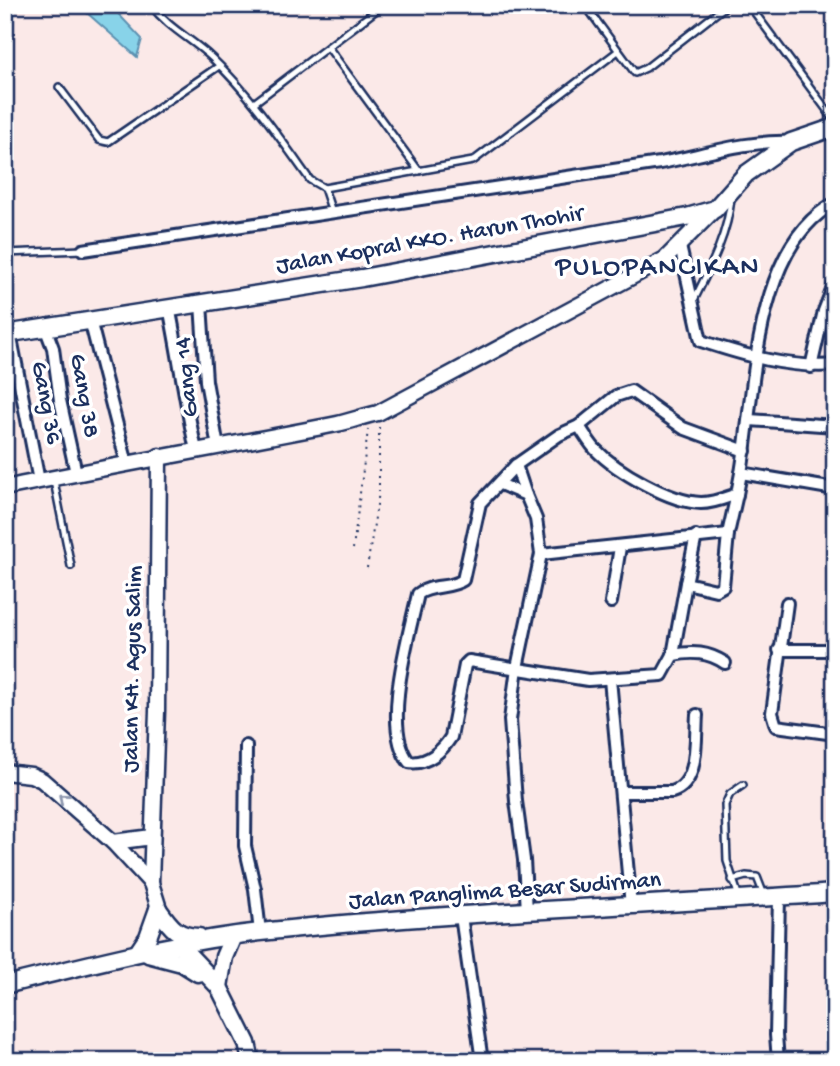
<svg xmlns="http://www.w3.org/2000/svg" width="840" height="1066" viewBox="0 0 840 1066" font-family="'Gochi Hand',sans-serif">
  <rect width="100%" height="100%" fill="#fbe9e8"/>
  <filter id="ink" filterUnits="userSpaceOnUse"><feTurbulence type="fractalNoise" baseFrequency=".0143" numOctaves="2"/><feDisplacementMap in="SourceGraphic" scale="14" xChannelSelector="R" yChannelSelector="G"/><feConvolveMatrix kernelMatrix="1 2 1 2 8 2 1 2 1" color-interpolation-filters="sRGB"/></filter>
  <g filter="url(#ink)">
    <path fill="#88d3e9" stroke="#5c91b1" stroke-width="2" d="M78 5H110L142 39 137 57Z"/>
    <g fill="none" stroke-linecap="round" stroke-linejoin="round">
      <g stroke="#1b2f5e" stroke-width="10">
        <g id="service">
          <path d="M151 5C168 28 192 39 212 58 250 94 280 138 310 180L324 188 473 161 618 51"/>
          <path d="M585 5 635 73 646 68 727 5"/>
          <path d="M749 5 835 121"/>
          <path d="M328 47 419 171"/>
          <path d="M59 87 99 140 108 142 219 66"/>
          <path d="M254 103 383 5"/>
          <path d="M324 188 332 212"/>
          <path d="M5 253 83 250"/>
          <path d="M694 300C710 268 728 234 731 198"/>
          <path d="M54 481 71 566"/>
          <path d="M732 880 746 876 757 877 764 895"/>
          <path d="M739 897 727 861 725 805 730 794 743 785"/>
        </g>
      </g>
      <g stroke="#1b2f5e" stroke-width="16">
        <g id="minor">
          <path d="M835 203C753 246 755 393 741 473L835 489"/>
          <path d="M680 246 701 341C743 355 791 369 835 365"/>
          <path d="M83 250 660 163C703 155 747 140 791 142"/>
          <path d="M201 303 206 381 218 447"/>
          <path d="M169 307C179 355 185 403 196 450"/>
          <path d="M90 320 127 464"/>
          <path d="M45 327 53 348 60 400 76 473"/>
          <path d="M10 333 39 481"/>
          <path d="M811 367 824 311 835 283"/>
          <path d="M749 420 835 426"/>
          <path d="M579 426C584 434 589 442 595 449 616 471 670 502 701 503 714 503 725 498 737 494L741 473"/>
          <path d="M516 465 559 435 579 426 616 396 631 391 683 428 745 451"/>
          <path d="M500 484 526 495 536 519 541 554 517 668 510 720 516 801 524 860 527 911"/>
          <path d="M526 495 516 465 480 503 463 580C450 589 431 584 418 594 409 635 381 728 409 762 427 765 442 751 451 737L465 665 469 661 588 680 662 675 673 655 686 583"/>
          <path d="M696 536 686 583 716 590 723 586 728 534"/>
          <path d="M541 554 728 534 737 494"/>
          <path d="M611 602 620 547"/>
          <path d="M787 603 772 713 776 726 835 734"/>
          <path d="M779 650H835"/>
          <path d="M673 655C693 651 708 652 725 663"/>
          <path d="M610 679 631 906"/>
          <path d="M246 746 245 846 255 889 260 932"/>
          <path d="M621 792H672C700 784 695 738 697 715"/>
          <path d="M461 916 482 1061"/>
          <path d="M778 1061 776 1035 779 897"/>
        </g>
      </g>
      <g stroke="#1b2f5e" stroke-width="19">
        <g id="tertiary">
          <path d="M159 456 157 711 151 883 162 918"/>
          <path d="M5 488C116 465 226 446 337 424 351 421 364 416 378 413L665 259 715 209"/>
          <path d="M5 772 31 775 42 780 113 842 151 883"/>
          <path d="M113 842 152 837"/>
        </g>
      </g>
      <g stroke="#1b2f5e" stroke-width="21">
        <g id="secondary">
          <path d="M5 334 362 278 687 217 715 209 746 174 791 142 835 127"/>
          <path d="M158 909C170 926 177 937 199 937"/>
          <path d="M180 946 219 987 247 1043 251 1061"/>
          <path d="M138 952 148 937 158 909"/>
          <path d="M148 954 182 963 198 973"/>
          <path d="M5 985C92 964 180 940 270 931 457 911 647 906 835 893"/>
          <path d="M219 987 224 957 233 936"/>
        </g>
      </g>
      <g stroke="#1b2f5e" stroke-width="2" stroke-dasharray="2 5" stroke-linecap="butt">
        <path d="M353 549 368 430"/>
        <path d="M367 568 379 492V424"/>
      </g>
      <use href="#service" stroke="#fff" stroke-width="5"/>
      <use href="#minor" stroke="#fff" stroke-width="10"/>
      <use href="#tertiary" stroke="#fff" stroke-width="14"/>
      <use href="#secondary" stroke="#fff" stroke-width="16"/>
    </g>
    <defs><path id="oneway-chevron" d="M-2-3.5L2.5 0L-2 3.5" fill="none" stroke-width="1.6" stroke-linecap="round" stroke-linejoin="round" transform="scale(1.75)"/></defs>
    <use stroke="#8d97ae" href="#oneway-chevron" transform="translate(63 798) rotate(-139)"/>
  </g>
  <g text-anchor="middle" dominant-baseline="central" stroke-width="7" stroke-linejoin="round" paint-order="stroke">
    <g font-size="24" fill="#1b2f5e" stroke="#fff">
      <text transform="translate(430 241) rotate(-10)">Jalan Kopral KKO. Harun Thohir</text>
      <text transform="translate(188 377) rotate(-96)">Gang 14</text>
      <text transform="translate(83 396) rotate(80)">Gang 38</text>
      <text transform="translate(45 403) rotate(79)">Gang 36</text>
      <text transform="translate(134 669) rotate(-89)">Jalan KH. Agus Salim</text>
      <text transform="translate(505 892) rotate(-4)">Jalan Panglima Besar Sudirman</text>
    </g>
    <g font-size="28" letter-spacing="2" fill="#1b2f5e" stroke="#fff">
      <text x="658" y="268">PULOPANCIKAN</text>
    </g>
  </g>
  <rect width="840" height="1066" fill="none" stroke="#fff" stroke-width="28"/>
  <rect x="14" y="14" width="812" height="1038" fill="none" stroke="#1b2f5e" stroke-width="2.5" filter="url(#ink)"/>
</svg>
